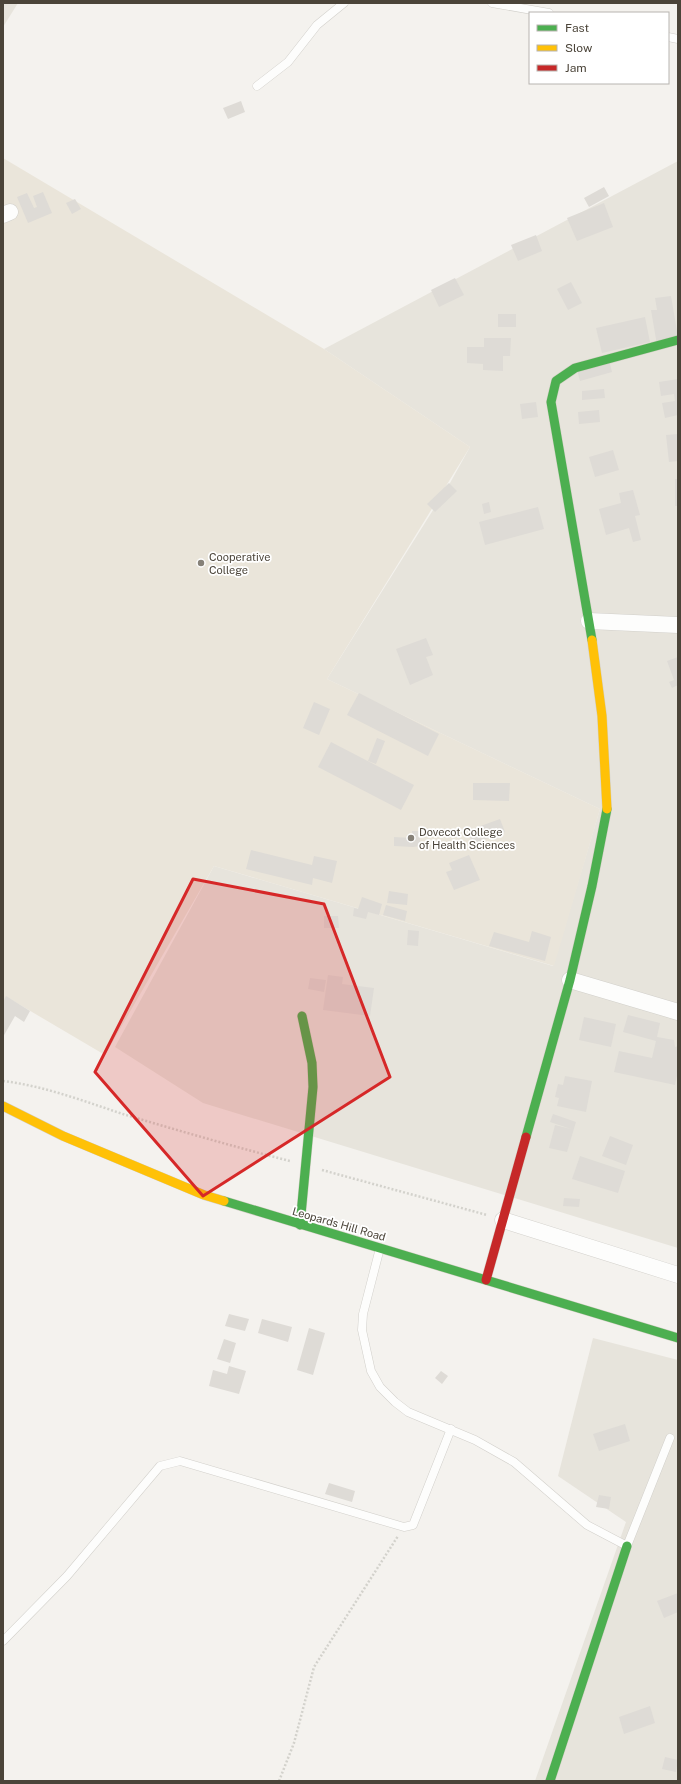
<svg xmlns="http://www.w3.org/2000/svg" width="681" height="1784" viewBox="0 0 681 1784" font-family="'Public Sans',sans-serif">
  <rect width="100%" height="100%" fill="#f4f2ee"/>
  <g fill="#e7e4dc">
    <path d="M3 3H18L3 27Z"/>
    <path d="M678 161V1248L203 1103 115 1047 214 866 553 966 600 809 327 679 450 483 470 447 324 349Z"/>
    <path d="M593 1338 678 1360V1781H535L626 1522 558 1476Z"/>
  </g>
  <path fill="#eae5da" d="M3 158 324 349 470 447 327 679 600 809 554 966 214 866 105 1055 10 999 3 1011Z"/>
  <g fill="#dedbd6">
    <path d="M241 101 245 112 228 119 223 108Z"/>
    <path d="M604 187 609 196 589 207 584 198Z"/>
    <path d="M43 192 52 213 28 223 17 197 27 193 34 208 37 207 33 196Z"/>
    <path d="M75 199 81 209 72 214 66 203Z"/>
    <path d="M604 203 613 227 577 241 567 218Z"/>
    <path d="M536 235 542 251 518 261 511 245Z"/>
    <path d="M455 278 464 295 439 307 431 290Z"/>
    <path d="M571 282 582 303 568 310 557 289Z"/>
    <path d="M671 296 678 337 657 345 651 310H657L655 298Z"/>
    <rect x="498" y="314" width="18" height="13"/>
    <path d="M645 317 650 342 602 353 596 328Z"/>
    <path d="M484 338H511L510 356H503V371L483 370V364L467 363V347H484Z"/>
    <path d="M608 356 612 372 580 381 576 366Z"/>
    <path d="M678 379V415L665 418 662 403 675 401 674 394 661 396 659 382Z"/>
    <path d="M604 389 605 398 582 400V391Z"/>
    <path d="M536 402 538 417 522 419 520 404Z"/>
    <path d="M599 410 600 422 579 424 578 412Z"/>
    <path d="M678 434V461L669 462 666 435Z"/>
    <path d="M613 450 619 470 595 477 589 457Z"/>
    <rect x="675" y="479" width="3" height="27"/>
    <path d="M449 483 457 491 435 512 427 504Z"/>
    <path d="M633 490 640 515 635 516 641 540 633 542 629 528 606 535 599 509 621 503 619 493Z"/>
    <path d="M489 502 491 512 484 514 482 504Z"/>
    <path d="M538 507 544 529 485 545 479 522Z"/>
    <path d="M426 638 433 655 426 657 433 675 410 685 396 649Z"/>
    <path d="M678 657V685L672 688 669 682 674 680 667 661Z"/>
    <path d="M359 693 439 734 428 756 347 715Z"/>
    <path d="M314 702 330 709 319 735 303 728Z"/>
    <path d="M377 738 385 741 376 764 368 761Z"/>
    <path d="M331 742 414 785 401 810 318 767Z"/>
    <path d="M473 783H510L509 801 473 800Z"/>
    <path d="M500 819 505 832 483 840 485 844 473 847 469 834 477 831 475 828Z"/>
    <path d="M412 831H420V846L413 847 394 846V837L412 838Z"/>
    <path d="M251 850 312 865 314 856 337 861 332 883 313 878 312 885 246 869Z"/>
    <path d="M469 855 480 880 454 890 446 872 452 870 449 863Z"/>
    <path d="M389 891 408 894 407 905 387 903Z"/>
    <path d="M362 897 382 904 379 915 368 912 366 919 353 916 354 908 362 910 358 909Z"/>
    <path d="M386 905 407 911 405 921 383 915Z"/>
    <path d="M324 916H338L339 928H324Z"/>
    <path d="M408 930 419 931 418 946 407 945Z"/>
    <path d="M532 931 551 937 545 961 489 946 494 932 529 942Z"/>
    <path d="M328 975 343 977 342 984 374 988 370 1016 323 1010Z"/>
    <path d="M310 978 326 980 324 992 308 989Z"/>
    <path d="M6 996 30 1011 24 1022 15 1016 3 1037V1002Z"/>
    <path d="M628 1015 660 1023 657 1037 674 1040 675 1047 678 1046V1071L675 1085 614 1072 619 1051 652 1058 656 1041 623 1032Z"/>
    <path d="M584 1017 616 1024 611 1047 579 1040Z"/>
    <path d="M565 1076 592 1081 586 1112 557 1106 559 1098 555 1097 558 1084 563 1085Z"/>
    <path d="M553 1114 576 1122 567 1152 549 1148 555 1125 571 1129 550 1122Z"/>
    <path d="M610 1136 633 1145 626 1165 602 1156Z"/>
    <path d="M580 1156 625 1171 618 1193 572 1179Z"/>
    <path d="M564 1198 580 1199 579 1207 563 1206Z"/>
    <path d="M229 1314 249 1319 245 1331 225 1326Z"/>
    <path d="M262 1319 292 1327 288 1342 258 1333Z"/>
    <path d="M309 1328 325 1333 313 1375 297 1370Z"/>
    <path d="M224 1339 236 1343 230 1363 217 1359Z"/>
    <path d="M229 1366 246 1371 239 1394 209 1386 213 1370 227 1374Z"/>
    <path d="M441 1371 448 1376 442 1384 435 1378Z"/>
    <path d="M625 1424 630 1441 599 1451 593 1434Z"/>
    <path d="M329 1483 355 1491 352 1502 325 1494Z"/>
    <path d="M599 1495 611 1497 609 1509 596 1507Z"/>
    <path d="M678 1593V1612L664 1618 657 1601Z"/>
    <path d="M650 1706 655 1723 624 1734 619 1717Z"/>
    <path d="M665 1757 678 1760 676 1772 662 1769Z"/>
  </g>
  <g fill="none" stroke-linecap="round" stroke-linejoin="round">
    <g stroke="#d2d0cb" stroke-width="9">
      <g id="lane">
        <path d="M492 3 549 13"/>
        <path d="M668 37 678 39"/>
        <path d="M257 86 288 62 317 25 344 3"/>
        <path d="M380 1248 363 1314 362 1330 371 1371 380 1387 395 1402 408 1412 475 1440 514 1462 587 1525 627 1546 670 1438"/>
        <path d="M3 1641 67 1576 160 1466 180 1461 404 1527 413 1525 451 1429"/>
      </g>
    </g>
    <g stroke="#d2d0cb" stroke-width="17">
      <g id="street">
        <path d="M3 215 10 212"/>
        <path d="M589 621 678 625"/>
        <path d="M570 980 678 1012"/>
        <path d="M503 1220 678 1275"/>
      </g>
    </g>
    <g stroke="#d3cfc5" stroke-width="10">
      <g id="fast">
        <path d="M592 640 551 402 556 381 575 368 678 340"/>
        <path d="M526 1137 570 980 592 886 607 809"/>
        <path d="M224 1201 678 1338"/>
        <path d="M300 1225 313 1087 312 1063 302 1016"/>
        <path d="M550 1781 627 1546"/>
      </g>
    </g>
    <g stroke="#d3cfc5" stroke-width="10">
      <g id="slow">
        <path d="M592 640 602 716 607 809"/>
        <path d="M3 1106 63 1136 204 1195 224 1201"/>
      </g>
    </g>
    <g stroke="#d3cfc5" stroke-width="10">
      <path id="jam" d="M486 1280 526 1137"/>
    </g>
    <g stroke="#d3d2cc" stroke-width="2.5" stroke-dasharray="2 2" stroke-linecap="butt">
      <path d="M3 1081C45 1086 86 1102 126 1115 180 1131 235 1147 290 1161"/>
      <path d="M322 1170 487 1215"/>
      <path d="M279 1781 294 1743 314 1667 398 1536"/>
    </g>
    <use href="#lane" stroke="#fdfdfc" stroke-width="8"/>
    <use href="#street" stroke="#fdfdfc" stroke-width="16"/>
    <use href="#fast" stroke="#4caf50" stroke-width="9"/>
    <use href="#slow" stroke="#ffc107" stroke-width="9"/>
    <use href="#jam" stroke="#c62828" stroke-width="9"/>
  </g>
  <path fill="#d62828" fill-opacity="0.2" stroke="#d62828" stroke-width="3" stroke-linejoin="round" d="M193 879 324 904 390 1077 203 1196 95 1072Z"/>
  <g fill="#868178" stroke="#fff" stroke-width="1.5">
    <circle cx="201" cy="563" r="4"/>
    <circle cx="411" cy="838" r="4"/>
  </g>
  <g text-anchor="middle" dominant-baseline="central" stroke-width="3.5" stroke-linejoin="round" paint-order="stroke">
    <g font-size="11" fill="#4b4439" stroke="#fff" text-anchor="start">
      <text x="209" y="557">Cooperative<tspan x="209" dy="13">College</tspan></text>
      <text x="419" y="832">Dovecot College<tspan x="419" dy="13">of Health Sciences</tspan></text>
    </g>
    <g font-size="11" fill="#4b4439" stroke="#fff">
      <text transform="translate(339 1224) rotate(16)">Leopards Hill Road</text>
    </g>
  </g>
  <rect width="681" height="1784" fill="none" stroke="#4b4439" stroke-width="8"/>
  <rect x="529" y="12" width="140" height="72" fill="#ffffff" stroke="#b7b4b0"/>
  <rect x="537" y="25" width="20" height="6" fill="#4caf50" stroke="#b7b4b0"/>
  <text x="565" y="32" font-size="12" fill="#4b4439">Fast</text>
  <rect x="537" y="45" width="20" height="6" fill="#ffc107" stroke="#b7b4b0"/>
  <text x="565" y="52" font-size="12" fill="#4b4439">Slow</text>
  <rect x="537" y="65" width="20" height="6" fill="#c62828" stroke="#b7b4b0"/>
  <text x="565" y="72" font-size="12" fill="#4b4439">Jam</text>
</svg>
